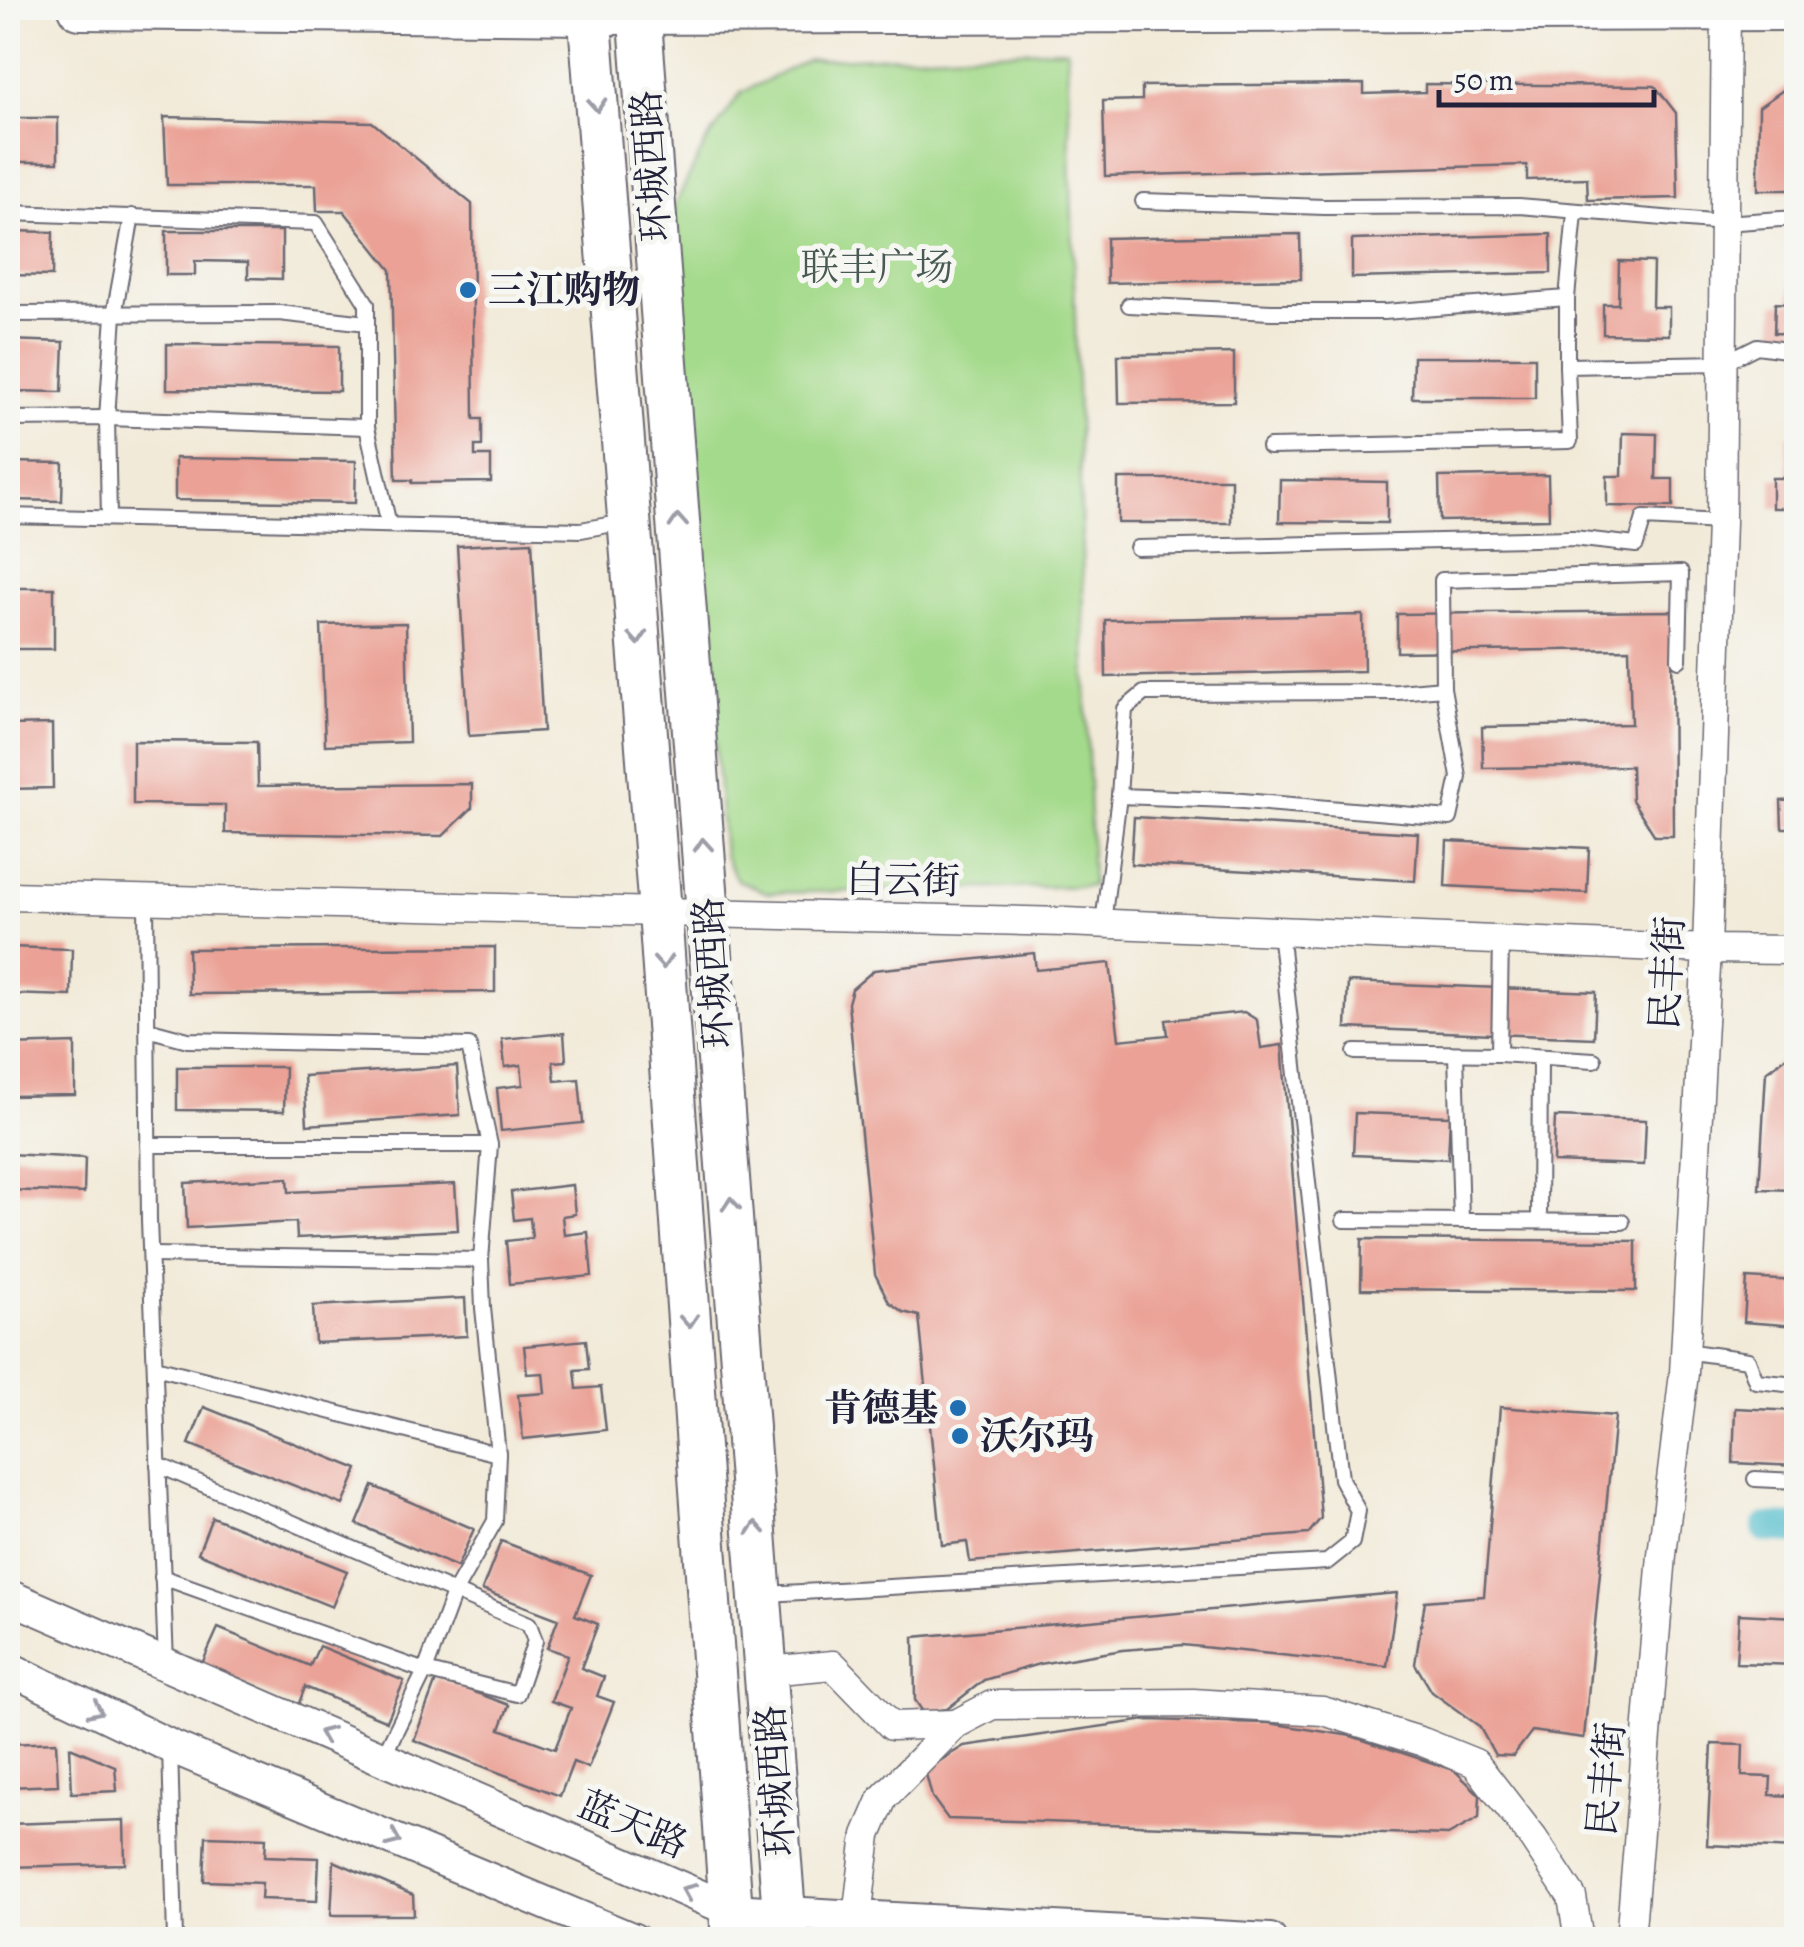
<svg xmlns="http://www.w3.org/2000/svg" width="1804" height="1947" viewBox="0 0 1804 1947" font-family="Alegreya,'Noto Serif SC',serif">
  <rect width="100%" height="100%" fill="#f6f6f2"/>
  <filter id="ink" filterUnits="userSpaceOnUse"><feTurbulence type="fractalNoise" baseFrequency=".01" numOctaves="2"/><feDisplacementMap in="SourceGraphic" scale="20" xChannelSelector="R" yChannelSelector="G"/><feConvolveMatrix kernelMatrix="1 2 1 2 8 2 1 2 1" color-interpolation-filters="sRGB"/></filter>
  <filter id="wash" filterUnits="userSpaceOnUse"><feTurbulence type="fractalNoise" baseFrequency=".0048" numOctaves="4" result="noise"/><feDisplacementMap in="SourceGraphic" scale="40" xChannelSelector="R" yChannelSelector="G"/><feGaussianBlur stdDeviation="2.25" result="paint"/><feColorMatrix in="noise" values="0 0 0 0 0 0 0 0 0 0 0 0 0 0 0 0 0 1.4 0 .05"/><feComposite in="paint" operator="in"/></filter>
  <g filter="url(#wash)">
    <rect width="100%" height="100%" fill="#f2ead8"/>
    <path fill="#a4da8b" stroke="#637e63" stroke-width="2.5" d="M1067 49 1092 886 768 893 737 880 724 855 674 207 705 144 741 93 807 60Z"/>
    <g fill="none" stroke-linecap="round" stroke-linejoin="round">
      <path stroke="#50bccc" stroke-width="30" d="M1767 1528 1796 1529"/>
    </g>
    <g id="blocks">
      <g fill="#eba195">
        <path d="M1796 81V190H1758L1759 107Z"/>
        <path d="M1364 84V94L1425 92V84L1655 86 1676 113 1678 198 1588 200 1587 178 1527 180V165L1105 176 1103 101 1142 100V86Z"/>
        <path d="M164 117 372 122 472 204 474 419H482V446H475V456H491V482L412 483V480H396L391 270 344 211H317L316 185H167Z"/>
        <rect x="8" y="118" width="50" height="44"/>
        <path d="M8 231 53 232 52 276 8 275Z"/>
        <path d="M166 231H282V279L248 278V262L195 261V275H166Z"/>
        <path d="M1300 234 1301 279 1107 283 1106 238Z"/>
        <path d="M1551 234V273L1352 278V240Z"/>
        <path d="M1619 261 1653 262 1652 307H1669V335L1603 334V304H1618Z"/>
        <path d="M1790 261H1796V334L1774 333 1775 303 1790 304Z"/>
        <path d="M8 340 64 342 62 392 8 391Z"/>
        <path d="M167 344 339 346V391L167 389Z"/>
        <path d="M1234 353V402L1119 403 1118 355Z"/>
        <path d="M1413 357H1535V398H1412Z"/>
        <path d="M1623 433 1657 434 1656 479H1673V507L1607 506V476H1622Z"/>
        <path d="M1788 436H1796V508H1772V478H1788Z"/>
        <path d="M175 458 356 461 355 503 175 500Z"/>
        <path d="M8 462 63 463 62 501 8 500Z"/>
        <path d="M1548 475 1549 519 1440 521 1439 477Z"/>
        <rect x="1118" y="479" width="113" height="44"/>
        <path d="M1280 480 1387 482V523L1279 522Z"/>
        <path d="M532 542 543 731 469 736 457 546Z"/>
        <rect x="8" y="588" width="46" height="61"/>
        <path d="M1672 611 1673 836H1655L1632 800 1631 766 1483 768 1482 727 1631 724 1629 649 1397 652V614Z"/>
        <path d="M1363 615 1364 671 1106 677 1105 620Z"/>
        <path d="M406 623 409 742 325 745 321 625Z"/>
        <path d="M52 724 53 788 8 789V725Z"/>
        <path d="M133 741 257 742 258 786 472 784V808L443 836 225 833V805L133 804Z"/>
        <path d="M1796 800V828H1782L1781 801Z"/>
        <path d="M1134 817 1418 833 1415 881 1131 864Z"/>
        <path d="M1447 841 1589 848 1587 893 1445 886Z"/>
        <path d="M8 947 72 949 71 996 8 994Z"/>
        <path d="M495 947V992L189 994 188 949Z"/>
        <path d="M1034 953 1036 970 1110 963 1119 1040 1168 1035 1166 1020 1244 1012 1257 1020 1261 1048 1282 1045 1321 1518 1308 1534 970 1562 967 1542 942 1545 919 1316 903 1312 889 1302 875 1274 848 1003 852 989 874 970Z"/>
        <path d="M1348 982 1596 992 1594 1038 1346 1028Z"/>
        <path d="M564 1033 566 1061 553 1062 555 1081 579 1079 583 1123 501 1131 497 1088 523 1085 521 1065 505 1067 502 1039Z"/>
        <path d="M75 1043V1095L8 1096V1045Z"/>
        <path d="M1796 1050V1190L1759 1189 1766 1072Z"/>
        <path d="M457 1066 460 1115 307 1125 304 1076Z"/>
        <path d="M177 1067H285L284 1111 177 1110Z"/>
        <path d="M1355 1113 1450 1116 1448 1159 1353 1155Z"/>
        <path d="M1555 1117 1646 1120 1644 1165 1553 1162Z"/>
        <path d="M8 1154 85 1158 84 1193 8 1190Z"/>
        <path d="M288 1178 289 1192 455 1184 458 1230 297 1238 296 1222 187 1228 185 1183Z"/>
        <path d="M572 1185 575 1214 562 1216 564 1235 588 1232 592 1276 510 1284 506 1241 532 1238 530 1218 514 1220 511 1192Z"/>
        <path d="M1362 1239 1636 1241V1291L1361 1289Z"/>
        <path d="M1747 1278 1796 1281V1326L1744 1322Z"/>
        <path d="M465 1298 467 1336 315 1343 313 1306Z"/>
        <path d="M586 1340 589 1369 575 1370 577 1389 601 1387 606 1430 523 1439 518 1395 545 1393 543 1373 527 1374 524 1346Z"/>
        <path d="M204 1407 358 1469 343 1505 189 1444Z"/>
        <path d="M1500 1407 1615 1416 1584 1738 1532 1731 1513 1756 1495 1755 1479 1726 1432 1692 1415 1664 1425 1601 1484 1596Z"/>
        <path d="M1735 1408 1796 1411V1466L1733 1463Z"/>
        <path d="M373 1486 474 1529 457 1567 357 1524Z"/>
        <path d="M212 1517 347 1571 332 1607 198 1553Z"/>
        <path d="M501 1541 591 1575 575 1615 598 1624 581 1668 604 1677 597 1696 614 1702 588 1768 573 1762 560 1796 414 1740 437 1678 509 1705 500 1729 555 1749 571 1708 551 1701 568 1655 547 1648 558 1619 482 1590Z"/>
        <path d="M1397 1593 1387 1666 1183 1645 1123 1650 1039 1664 984 1680 947 1709 923 1712 915 1700 914 1637Z"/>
        <path d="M1739 1614 1796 1617V1665L1736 1663Z"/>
        <path d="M218 1628 310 1666 319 1646 404 1681 387 1721 305 1687 298 1706 201 1666Z"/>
        <path d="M1146 1720 1269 1723 1351 1736 1454 1770 1480 1795 1479 1818 1448 1835 948 1819 932 1797 925 1770 964 1746Z"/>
        <path d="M56 1742 58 1785 8 1787V1744Z"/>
        <path d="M1712 1744 1743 1745 1742 1776 1771 1777 1770 1795 1796 1796V1849L1707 1845Z"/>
        <path d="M70 1747 115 1766 117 1791 72 1793Z"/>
        <path d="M124 1820 125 1864 8 1867V1824Z"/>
        <path d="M206 1836 266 1838 265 1856 319 1858 317 1901 261 1899 262 1883 204 1881Z"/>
        <path d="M334 1861 413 1895 414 1915H331Z"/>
      </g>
    </g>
  </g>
  <g filter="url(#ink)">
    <use href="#blocks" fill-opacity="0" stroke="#6b6872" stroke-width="2.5"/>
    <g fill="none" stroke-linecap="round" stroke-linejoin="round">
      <g stroke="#6b6872" stroke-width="18">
        <g id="service">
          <path d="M1143 201 1325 207 1519 206 1724 223 1796 218"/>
          <path d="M8 213 316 223 367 304V427L389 525"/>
          <path d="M1129 305 1271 312H1384L1567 298 1575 213"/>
          <path d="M8 314 279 313 367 323"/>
          <path d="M1567 366V298"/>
          <path d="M8 419 107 418 367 427"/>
          <path d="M1269 447 1570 441 1567 366 1723 363 1757 346 1786 350 1796 355"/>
          <path d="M8 516 581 530 624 522"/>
          <path d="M109 518 107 418 114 315 132 216"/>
          <path d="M1137 548 1573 538 1636 545 1644 518 1721 522"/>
          <path d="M1119 796 1125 709 1144 693 1398 692 1443 688"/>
          <path d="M146 900 149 1220 166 1663"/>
          <path d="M1103 923 1119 796 1230 800 1450 818 1459 777 1443 688 1442 580 1681 573 1679 660"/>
          <path d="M147 1029 188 1040 469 1046 490 1145 481 1260 483 1308 498 1454"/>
          <path d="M1355 1052 1499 1054 1501 939"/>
          <path d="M1456 1054 1461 1220"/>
          <path d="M1499 1054 1594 1060"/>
          <path d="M148 1145H490"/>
          <path d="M1539 1219 1540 1058"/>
          <path d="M1344 1220 1622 1222"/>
          <path d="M151 1255 481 1260"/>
          <path d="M1685 1351 1748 1360 1756 1381 1796 1385"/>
          <path d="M155 1367 498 1454 495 1521 454 1593 425 1671 382 1759"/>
          <path d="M158 1465 529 1624 535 1641 517 1694 425 1671 162 1577"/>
          <path d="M1755 1479 1796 1481"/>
          <path d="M767 1594 1327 1562 1352 1542 1358 1511 1341 1479 1280 931"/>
          <path d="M170 1746 175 1940"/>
        </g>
      </g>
      <g stroke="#6b6872" stroke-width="31">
        <g id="minor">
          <path d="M8 896 1065 922 1707 949 1796 950"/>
          <path d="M767 1671 833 1665 892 1726 956 1724"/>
          <path d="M857 1917 867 1835 883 1798 956 1724 992 1705 1193 1703 1323 1711 1423 1742 1475 1763 1533 1838 1572 1897 1579 1940"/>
          <path d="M1630 1940 1662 1555 1684 1373 1707 949 1721 522 1726 8"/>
        </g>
      </g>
      <g stroke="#6b6872" stroke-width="36">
        <g id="tertiary">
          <path d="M8 1596 731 1910 1270 1940"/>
          <path d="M8 1668 170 1746 634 1940"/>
        </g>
      </g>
      <g stroke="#6b6872" stroke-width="46">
        <g id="primary">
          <path d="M80 8 590 13 1796 9"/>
          <path d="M589 8 660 912 733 1940"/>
          <path d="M639 8 786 1940"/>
        </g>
      </g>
      <use href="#service" stroke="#fff" stroke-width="14"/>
      <use href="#minor" stroke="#fff" stroke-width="28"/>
      <use href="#tertiary" stroke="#fff" stroke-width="32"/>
      <use href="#primary" stroke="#fff" stroke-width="42"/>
    </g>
    <defs><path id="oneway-chevron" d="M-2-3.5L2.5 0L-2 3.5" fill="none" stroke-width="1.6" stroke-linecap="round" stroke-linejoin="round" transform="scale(2.5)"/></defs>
    <g stroke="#9c9ca7">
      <use href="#oneway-chevron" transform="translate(597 105) rotate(86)"/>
      <use href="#oneway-chevron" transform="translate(678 521) rotate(-94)"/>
      <use href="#oneway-chevron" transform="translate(638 638) rotate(86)"/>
      <use href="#oneway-chevron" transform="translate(703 845) rotate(-94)"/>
      <use href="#oneway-chevron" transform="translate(663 962) rotate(86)"/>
      <use href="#oneway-chevron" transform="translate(731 1204) rotate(-94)"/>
      <use href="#oneway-chevron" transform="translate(689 1321) rotate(86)"/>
      <use href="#oneway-chevron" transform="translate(756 1528) rotate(-94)"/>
      <use href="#oneway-chevron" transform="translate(96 1710) rotate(25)"/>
      <use href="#oneway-chevron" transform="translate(325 1734) rotate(-157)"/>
      <use href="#oneway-chevron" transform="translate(394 1839) rotate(23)"/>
      <use href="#oneway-chevron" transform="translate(688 1891) rotate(-157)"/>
    </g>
  </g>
  <g fill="#1f6fb2" stroke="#f6f6f2" stroke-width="4">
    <circle cx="468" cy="290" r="10"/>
    <circle cx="958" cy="1408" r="10"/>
    <circle cx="960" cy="1436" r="10"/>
  </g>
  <g text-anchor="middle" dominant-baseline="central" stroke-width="10" stroke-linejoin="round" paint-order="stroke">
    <g font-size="38" fill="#22223b" stroke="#f6f6f2">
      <text transform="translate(651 166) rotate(-94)">环城西路</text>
      <text transform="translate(903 880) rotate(1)">白云街</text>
      <text transform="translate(713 973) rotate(-94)">环城西路</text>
      <text transform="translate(1667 973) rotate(-87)">民丰街</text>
      <text transform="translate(1606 1779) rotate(-85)">民丰街</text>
      <text transform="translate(775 1781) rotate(-94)">环城西路</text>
      <text transform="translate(633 1824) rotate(23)">蓝天路</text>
    </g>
    <g font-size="38" fill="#495953" stroke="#f6f6f2">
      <text x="877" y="267">联丰广场</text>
    </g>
    <g font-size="38" font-weight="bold" fill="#22223b" stroke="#f6f6f2" text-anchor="start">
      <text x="488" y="290">三江购物</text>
      <text x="938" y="1408" text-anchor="end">肯德基</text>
      <text x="980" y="1436">沃尔玛</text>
    </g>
  </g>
  <rect width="1804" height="1947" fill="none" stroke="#f6f6f2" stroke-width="40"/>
  <path d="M1439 90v15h215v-15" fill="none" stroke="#22223b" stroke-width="5"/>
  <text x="1454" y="90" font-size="30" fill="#22223b" stroke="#f6f6f2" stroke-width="8" paint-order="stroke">50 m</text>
</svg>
